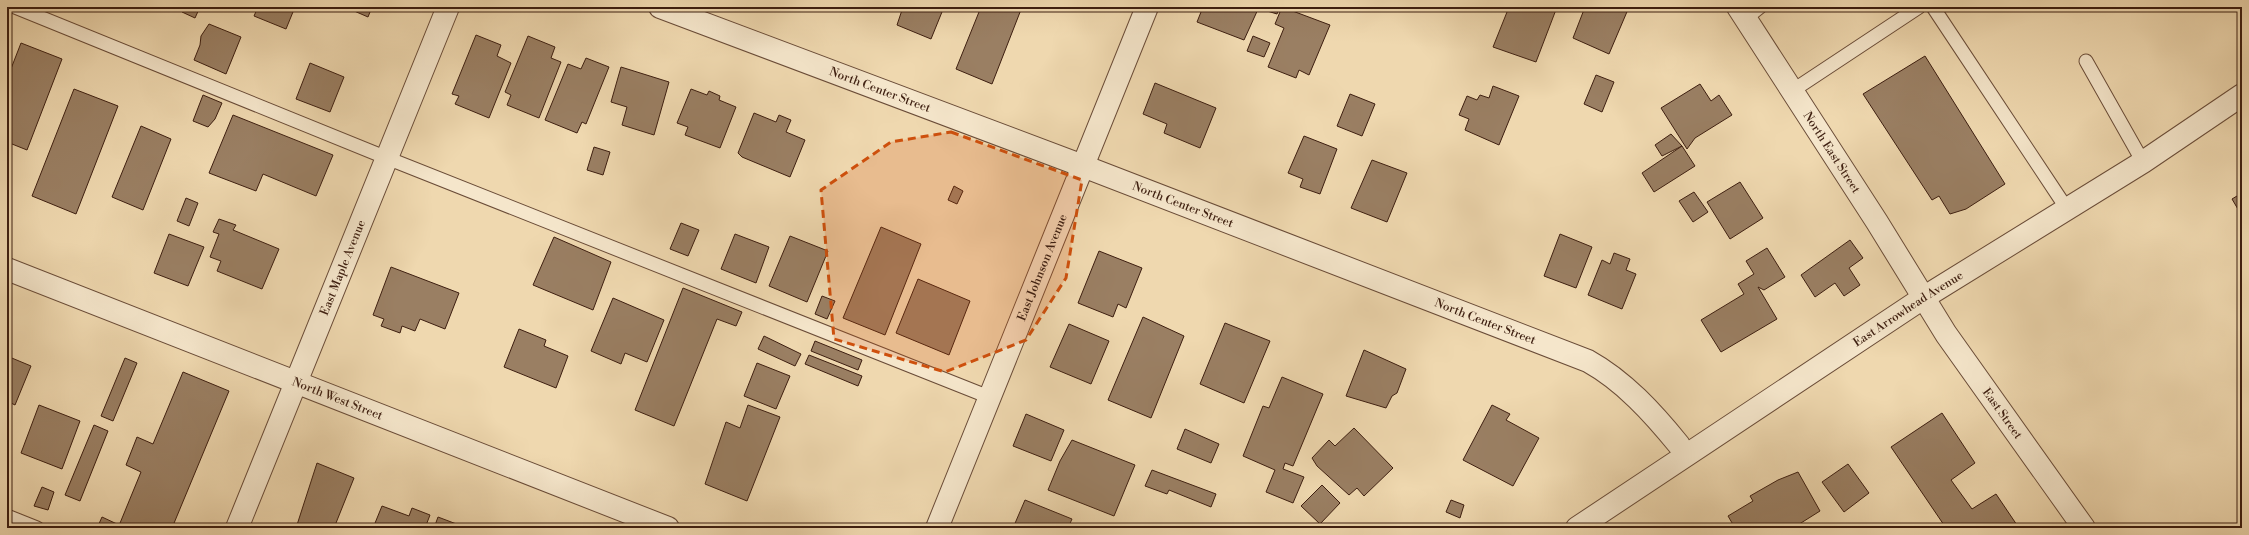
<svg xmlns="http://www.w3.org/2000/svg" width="2249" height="535" viewBox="0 0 2249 535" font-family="'Libre Bodoni',serif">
  <rect width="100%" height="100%" fill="#efd8af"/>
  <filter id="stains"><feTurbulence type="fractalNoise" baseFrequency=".005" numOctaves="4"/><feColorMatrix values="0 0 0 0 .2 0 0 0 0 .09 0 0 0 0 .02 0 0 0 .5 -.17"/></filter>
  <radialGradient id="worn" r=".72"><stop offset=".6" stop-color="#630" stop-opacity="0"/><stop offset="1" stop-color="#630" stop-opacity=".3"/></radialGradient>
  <g fill="#9a7f63" stroke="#3d1e10">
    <path d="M185 7H200L195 18 182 12Z"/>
    <path d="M258 7H295L286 29 254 16Z"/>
    <path d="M345 7H372L368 17Z"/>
    <path d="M903 7H944L931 39 897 25Z"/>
    <path d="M981 7H1022L992 84 956 69Z"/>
    <path d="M1203 7H1259L1244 40 1197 22Z"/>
    <path d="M1265 7H1280L1277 14 1264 10Z"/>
    <path d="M1282 7 1330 25 1309 75 1299 70 1296 78 1268 67 1284 28 1275 24Z"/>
    <path d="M1509 7H1557L1536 62 1493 47Z"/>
    <path d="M1585 7H1629L1609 54 1573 38Z"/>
    <path d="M209 24 241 37 226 74 194 60 200 45 201 36Z"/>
    <path d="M476 35 501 45 497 56 511 63 489 118 455 104 459 96 452 94Z"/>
    <path d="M528 36 555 47 551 58 561 62 539 118 507 105 511 95 505 92Z"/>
    <path d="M1253 36 1270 43 1264 57 1247 51Z"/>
    <path d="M21 43 62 59 27 150 7 142V79Z"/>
    <path d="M1925 56 2005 184 1966 209 1950 214 1939 196 1932 200 1863 94Z"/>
    <path d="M586 58 609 67 586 124 582 122 577 133 545 120 568 64 581 69Z"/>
    <path d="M310 63 344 77 330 112 296 99Z"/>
    <path d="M621 67 669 82 654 135 622 125 627 107 611 102Z"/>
    <path d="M1596 75 1614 82 1602 112 1584 104Z"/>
    <path d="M1155 83 1216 108 1200 148 1164 133 1167 124 1143 114Z"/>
    <path d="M1700 84 1711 101 1719 95 1732 115 1695 138 1687 149 1661 108Z"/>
    <path d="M1493 86 1519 96 1499 145 1465 130 1469 119 1459 115 1467 96 1477 100 1480 95 1489 98Z"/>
    <path d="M74 89 118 106 76 214 32 196Z"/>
    <path d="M691 89 707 95 709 91 720 96 719 100 736 107 720 148 685 135 688 127 677 123Z"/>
    <path d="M1350 94 1375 104 1362 136 1337 126Z"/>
    <path d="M203 95 222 103 215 119 208 127 193 121Z"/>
    <path d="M754 113 776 122 779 115 791 120 786 132 805 140 790 177 742 157 738 153Z"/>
    <path d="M233 115 333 155 316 196 263 174 256 191 209 173Z"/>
    <path d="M141 126 171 139 143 210 112 197Z"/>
    <path d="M1671 134 1682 146 1662 156 1655 145Z"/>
    <path d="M1304 136 1337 149 1320 194 1300 187 1303 179 1288 173Z"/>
    <path d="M1682 146 1695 166 1654 192 1642 173Z"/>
    <path d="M594 147 610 152 603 175 587 170Z"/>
    <path d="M1372 160 1407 173 1387 222 1351 208Z"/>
    <path d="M1740 182 1763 218 1730 239 1707 202Z"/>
    <path d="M954 186 963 191 957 204 948 200Z"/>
    <path d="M1694 192 1708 212 1693 222 1679 201Z"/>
    <path d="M2242 193V216L2232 199Z"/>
    <path d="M186 198 198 203 189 226 177 221Z"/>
    <path d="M219 219 236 225 233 230 279 249 262 289 217 271 221 261 210 257 219 234 213 232Z"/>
    <path d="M681 223 699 230 688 256 670 249Z"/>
    <path d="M881 227 921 244 885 335 843 318Z"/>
    <path d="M169 234 204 247 188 286 154 273Z"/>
    <path d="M735 234 769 247 756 283 721 269Z"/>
    <path d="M1560 234 1592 247 1576 288 1544 276Z"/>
    <path d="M790 236 828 251 807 302 769 286Z"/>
    <path d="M554 237 611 262 593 310 533 285Z"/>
    <path d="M1850 240 1863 258 1849 268 1860 285 1844 296 1835 283 1815 297 1801 275Z"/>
    <path d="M1767 248 1785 277 1764 290 1758 287 1777 319 1721 352 1701 320 1744 294 1738 284 1754 274 1746 261Z"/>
    <path d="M1099 251 1142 268 1126 308 1118 304 1113 317 1078 303Z"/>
    <path d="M1614 253 1630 259 1626 270 1636 274 1622 309 1588 295 1602 260 1610 264Z"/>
    <path d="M391 267 459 293 445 329 420 319 415 331 402 326 400 333 381 326 384 319 373 315Z"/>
    <path d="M918 279 970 301 949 355 896 333Z"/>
    <path d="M683 288 742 312 736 326 717 319 674 426 635 410Z"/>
    <path d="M822 296 835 301 827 319 815 314Z"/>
    <path d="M613 298 664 320 647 362 625 353 621 364 591 351Z"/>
    <path d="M1143 317 1184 336 1151 418 1108 400Z"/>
    <path d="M1225 323 1270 341 1244 403 1200 384Z"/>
    <path d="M1069 324 1109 341 1091 384 1050 367Z"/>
    <path d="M519 329 546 340 544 346 568 356 556 388 504 367Z"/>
    <path d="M764 336 801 354 795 366 758 349Z"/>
    <path d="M815 341 862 360 858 370 811 351Z"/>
    <path d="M1364 350 1406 369 1397 393 1392 396 1386 408 1346 396Z"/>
    <path d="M809 355 862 376 858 386 805 364Z"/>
    <path d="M7 356 31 366 15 405 7 401Z"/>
    <path d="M125 358 137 363 113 421 101 416Z"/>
    <path d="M757 363 790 376 776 409 744 396Z"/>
    <path d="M183 372 229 391 172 528H118L141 472 126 465 137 437 153 444Z"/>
    <path d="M1282 377 1323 394 1293 466 1285 463 1283 469 1304 477 1293 503 1266 492 1275 470 1243 456 1263 406 1269 408Z"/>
    <path d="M39 405 80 421 62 469 21 453Z"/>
    <path d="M748 405 780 417 747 501 705 484 726 422 740 428Z"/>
    <path d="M1492 405 1510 414 1506 420 1539 438 1513 486 1463 460Z"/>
    <path d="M1942 413 1975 463 1951 480 1972 509 1996 494 2019 528H1946L1891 447Z"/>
    <path d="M1026 414 1064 430 1051 461 1013 446Z"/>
    <path d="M94 425 108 431 80 501 65 495Z"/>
    <path d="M1354 428 1393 468 1364 496 1357 488 1349 495 1317 466 1312 458 1329 440 1335 446Z"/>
    <path d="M1185 429 1219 444 1211 463 1177 449Z"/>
    <path d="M1072 440 1135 465 1114 516 1048 490 1060 461Z"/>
    <path d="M317 463 354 478 334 528H296Z"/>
    <path d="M1848 464 1869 493 1844 512 1822 482Z"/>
    <path d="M1152 470 1216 494 1211 507 1169 490 1167 494 1145 486Z"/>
    <path d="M1798 472 1820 511 1793 528H1735L1728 516 1753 501 1750 496 1778 480Z"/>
    <path d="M1322 485 1340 503 1320 524 1301 506Z"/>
    <path d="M42 487 54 492 48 510 34 506Z"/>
    <path d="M1025 500 1072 519 1068 528H1013Z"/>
    <path d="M1451 500 1464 505 1460 518 1446 512Z"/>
    <path d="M382 506 409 516 412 508 430 515 425 528H373Z"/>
    <path d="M102 517 117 524 115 528 98 526Z"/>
    <path d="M438 517 467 528H434Z"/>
  </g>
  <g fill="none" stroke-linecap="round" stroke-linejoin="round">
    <g stroke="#6a4c38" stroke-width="15">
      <g id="service">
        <path d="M15 7 387 158 989 397"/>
        <path d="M1933 7 2067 209"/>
        <path d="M1745 19 1760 7"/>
        <path d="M2086 61 2143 162"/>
        <path d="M1792 91 1919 7"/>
        <path d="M7 516 37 528"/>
      </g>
    </g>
    <g stroke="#6a4c38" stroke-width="24">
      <g id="minor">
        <path id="s1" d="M660 7 1083 166 1588 361C1624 381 1653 413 1679 445"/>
        <path id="s2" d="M1738 7 1877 222 1946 334 2084 528"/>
        <path id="s3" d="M237 528 448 7"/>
        <path id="s4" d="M937 528 1147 7"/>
      </g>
    </g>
    <g stroke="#6a4c38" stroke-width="24">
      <g id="tertiary">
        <path id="s5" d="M7 269 668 528"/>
        <path id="s6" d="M1577 528 1923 298 2143 162 2242 95"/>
      </g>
    </g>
    <use href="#service" stroke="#f5e6cb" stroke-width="13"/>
    <use href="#minor" stroke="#f5e6cb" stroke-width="22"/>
    <use href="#tertiary" stroke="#f5e6cb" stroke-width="22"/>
  </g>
  <path fill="#ce500d" fill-opacity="0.2" stroke="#ce500d" stroke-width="3" stroke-dasharray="8 5" stroke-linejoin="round" d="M951 132 1082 180 1066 278 1026 340 945 372 834 339 821 190 891 142Z"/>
  <g text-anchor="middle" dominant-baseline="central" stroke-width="3.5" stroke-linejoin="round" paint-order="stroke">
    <g font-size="12" fill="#3d1e10" stroke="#f5e6cb">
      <text stroke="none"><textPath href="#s1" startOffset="235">North Center Street</textPath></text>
      <text stroke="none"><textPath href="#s2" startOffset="173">North East Street</textPath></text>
      <text stroke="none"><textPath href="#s1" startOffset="559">North Center Street</textPath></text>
      <text stroke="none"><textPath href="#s3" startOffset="281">East Maple Avenue</textPath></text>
      <text stroke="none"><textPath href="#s4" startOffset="281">East Johnson Avenue</textPath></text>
      <text stroke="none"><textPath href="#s6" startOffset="397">East Arrowhead Avenue</textPath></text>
      <text stroke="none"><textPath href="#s1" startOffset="883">North Center Street</textPath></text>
      <text stroke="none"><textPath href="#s5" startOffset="355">North West Street</textPath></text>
      <text stroke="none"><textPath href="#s2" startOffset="485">East Street</textPath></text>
    </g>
  </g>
  <rect width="2249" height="535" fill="none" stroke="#efd8af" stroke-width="24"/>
  <rect x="8" y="8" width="2233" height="519" fill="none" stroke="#3d1e10" stroke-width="2"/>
  <rect x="12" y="12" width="2225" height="511" fill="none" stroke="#3d1e10"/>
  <rect width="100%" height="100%" filter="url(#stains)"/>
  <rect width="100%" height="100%" fill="url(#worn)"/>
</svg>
